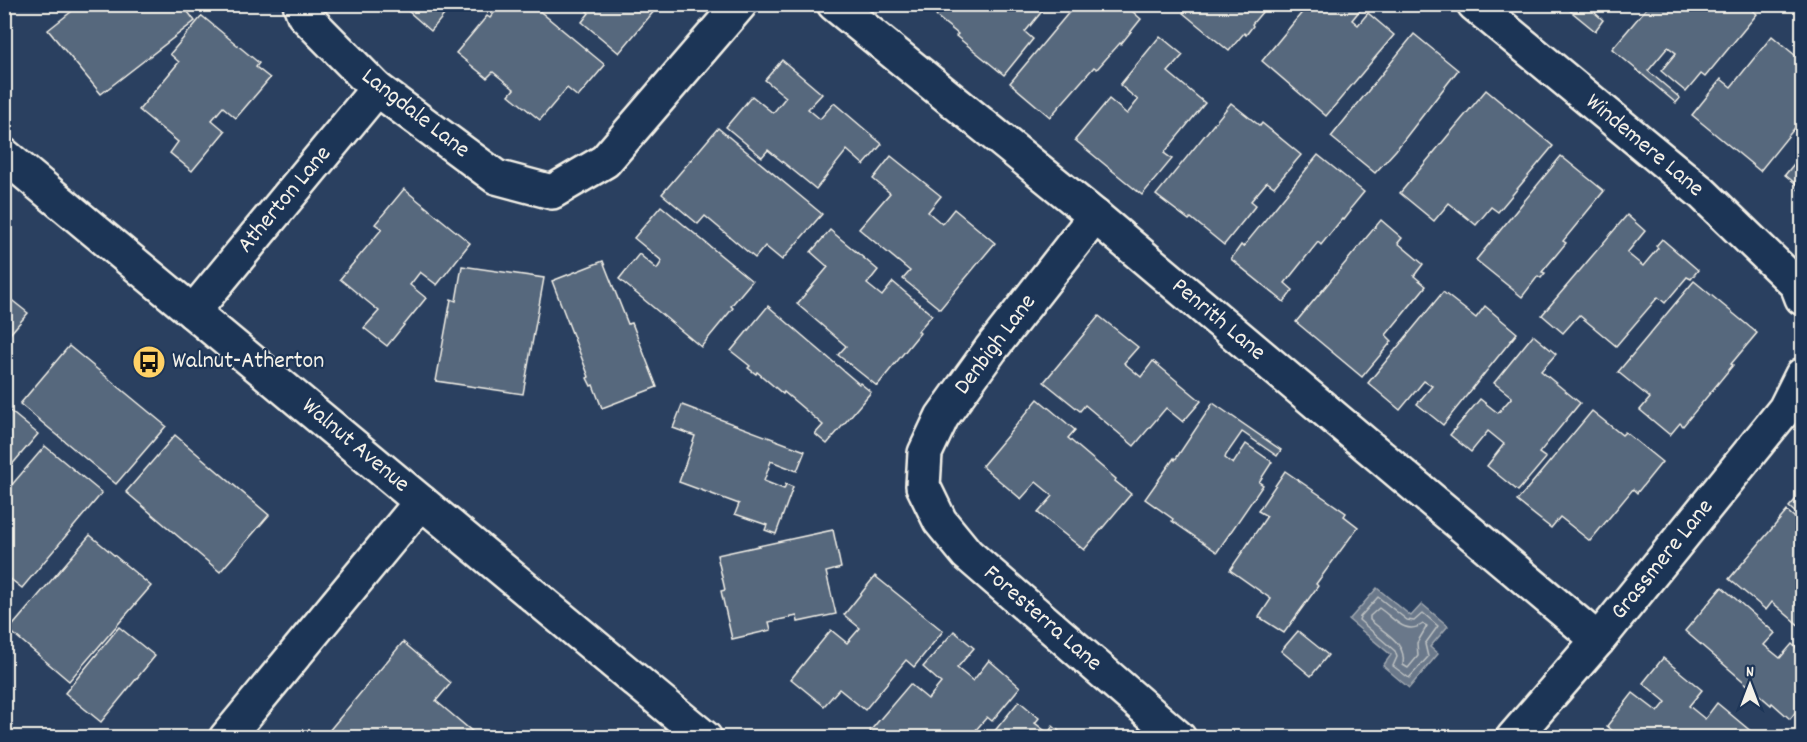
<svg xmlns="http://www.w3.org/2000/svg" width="1807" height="742" viewBox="0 0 1807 742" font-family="Dekko,sans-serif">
  <rect width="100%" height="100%" fill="#2a4060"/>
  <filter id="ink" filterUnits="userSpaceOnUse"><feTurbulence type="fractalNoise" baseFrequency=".0167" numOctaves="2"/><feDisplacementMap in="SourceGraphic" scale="12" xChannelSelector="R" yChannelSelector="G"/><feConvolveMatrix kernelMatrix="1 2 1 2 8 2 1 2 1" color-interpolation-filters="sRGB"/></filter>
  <g filter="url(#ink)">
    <path fill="#6a788a" stroke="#a1a8b0" stroke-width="1.5" d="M1377 588 1411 616 1422 604 1448 626 1430 647 1438 654 1409 688 1383 666 1391 655 1349 620Z"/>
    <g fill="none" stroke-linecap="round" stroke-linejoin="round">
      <g stroke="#bdc1c2" stroke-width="1.5">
        <path d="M1378 597 1407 620 1414 621 1423 613 1438 626 1425 644 1428 657 1409 678 1393 666 1397 657 1395 651 1359 620 1360 617Z"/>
        <path d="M1379 608C1394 618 1405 636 1423 624L1427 626 1417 643 1418 656 1408 668 1403 665C1407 642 1384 633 1370 620V616Z"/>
      </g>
    </g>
    <g fill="#56677d" stroke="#f4f1e8" stroke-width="1.5">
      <path d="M81 4H134L139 12 149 4H182L195 21 101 94 48 30Z"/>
      <path d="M400 4H453L431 31Z"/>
      <path d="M501 4H531L605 65 578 97 567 88 540 120 509 95 514 89 493 72 487 78 456 53 487 16 490 18Z"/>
      <path d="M579 4H660L619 53 582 22 589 13Z"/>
      <path d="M945 4H1048L1025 32 1033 39 1004 75 956 36 958 34 936 16Z"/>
      <path d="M1076 4H1124L1141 19 1121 44 1120 43 1097 69 1094 67 1050 117 1010 83Z"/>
      <path d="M1190 4H1269L1252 24 1253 26 1246 35 1244 33 1229 51 1183 13Z"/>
      <path d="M1309 4H1365L1352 20 1358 25 1368 13 1394 35 1326 116 1262 61Z"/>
      <path d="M1562 4H1602L1595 13 1603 20 1595 31Z"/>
      <path d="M1650 4H1746L1757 14 1705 77 1701 74 1686 92 1661 71 1676 53 1668 47 1648 71 1680 98 1676 103 1612 49Z"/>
      <path d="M202 16 259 63 256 67 270 78 236 118 223 107 212 120 225 131 192 171 170 153 178 142 139 110 179 62 170 54Z"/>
      <path d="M1414 34 1458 70 1396 150 1375 173 1331 137Z"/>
      <path d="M1160 36 1183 55 1168 72 1205 103 1164 153 1172 159 1142 195 1075 140 1109 99 1127 114 1138 100 1120 85Z"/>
      <path d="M1772 36 1802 61V119L1760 171 1692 115 1721 79 1731 87Z"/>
      <path d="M782 60 822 94 808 109 820 119 834 103 882 144 864 165 847 150 816 189 768 150 762 157 726 127 752 96 773 113 786 97 765 80Z"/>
      <path d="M1486 90 1553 146 1498 212 1491 207 1476 225 1449 203 1434 221 1400 193Z"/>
      <path d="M1231 103 1260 126 1262 123 1301 155 1274 187 1267 182 1251 201 1256 205 1224 245 1191 218 1189 220 1156 195Z"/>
      <path d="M718 128 822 214 782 260 765 246 755 258 705 216 698 224 662 194Z"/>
      <path d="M1802 154V193L1798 189 1800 187 1785 175Z"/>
      <path d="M1318 155 1364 192 1350 209 1351 211 1344 220 1342 219 1321 245 1318 242 1285 283 1293 290 1284 302 1231 259 1241 245 1243 247Z"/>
      <path d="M891 156 941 196 928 212 942 224 954 209 995 243 940 309 903 279 910 271 859 229 890 193 873 179Z"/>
      <path d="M1561 156 1604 191 1563 241 1566 243 1542 272 1545 273 1541 278 1538 276 1522 297 1476 260Z"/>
      <path d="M404 189 470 243 437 285 420 272 410 285 426 298 387 346 364 328 379 311 340 279 382 229 375 224Z"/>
      <path d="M661 206 752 281 731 306 733 308 701 347 619 279 639 254 657 269 662 261 634 238Z"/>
      <path d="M1627 215 1645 231 1627 253 1643 266 1658 248 1656 246 1662 239 1698 270 1691 279 1687 277 1665 303 1658 297 1616 346 1579 315 1563 333 1542 315Z"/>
      <path d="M1381 220 1402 238 1398 243 1423 264 1414 276 1426 286 1386 335 1392 341 1362 377 1296 322Z"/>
      <path d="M830 230 878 270 867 284 882 296 893 282 932 315 918 331 920 333 877 386 838 355 846 346 797 304 828 267 811 252Z"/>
      <path d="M603 261 628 324 632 323 657 387 602 408 593 385 591 386 587 378 589 377 552 281Z"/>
      <path d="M462 266 544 278 523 394 436 381 451 299 456 301Z"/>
      <path d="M1694 281 1757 333 1731 364 1733 365 1683 426 1680 423 1670 435 1640 410 1650 398 1618 372Z"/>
      <path d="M1443 292 1476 318 1485 306 1517 333 1443 425 1417 404 1432 386 1424 381 1400 410 1368 383Z"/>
      <path d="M4 294 28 313 4 341Z"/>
      <path d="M768 306 859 384 860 383 871 392 827 444 815 434 823 425 784 392 783 394 757 372 756 374 748 368 750 366 731 351Z"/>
      <path d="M1099 316 1138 347 1124 363 1141 377 1153 361 1201 401 1183 422 1166 408 1134 446 1085 405 1080 411 1044 382Z"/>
      <path d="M1533 335 1556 354 1541 371 1580 403 1539 453 1546 458 1518 491 1487 466 1504 444 1488 431 1471 452 1450 435 1480 399 1498 413 1512 397 1494 383Z"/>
      <path d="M69 346 166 426 116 484 20 404Z"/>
      <path d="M1038 399 1075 430 1068 438 1116 479 1115 481 1131 494 1084 550 1038 513 1053 496 1036 482 1021 499 982 466Z"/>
      <path d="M1213 403 1281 450 1277 456 1242 432 1226 455 1225 458 1233 464 1246 444 1272 462 1259 482 1263 485 1217 552 1172 521 1173 519 1145 499 1174 458 1175 460Z"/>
      <path d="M682 405 805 451 797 471 771 461 764 481 784 489 786 484 793 487 776 534 765 530 767 525 735 514 739 504 679 482 695 436 673 428Z"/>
      <path d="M4 406 38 434 4 474Z"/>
      <path d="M1592 411 1622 435 1625 432 1662 462 1637 493 1633 489 1590 541 1560 517 1551 528 1517 501Z"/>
      <path d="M175 435 269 515 220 572 126 492Z"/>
      <path d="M45 446 102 493 22 588 4 574V494Z"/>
      <path d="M1285 471 1346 513 1344 516 1358 527 1316 584 1318 586 1284 633 1259 617 1271 599 1230 570 1267 516 1258 511Z"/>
      <path d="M1802 492V514L1801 512 1798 515 1789 507Z"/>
      <path d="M1787 511 1802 524V628L1772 602 1766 610 1729 579Z"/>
      <path d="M833 530 841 568 826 572 836 614 798 622 797 616 769 622 771 630 732 639 721 591 725 590 717 555Z"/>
      <path d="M90 535 151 586 69 681 9 630Z"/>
      <path d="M875 576 943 631 914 667 906 660 865 710 839 689 824 706 791 679 831 630 847 643 860 628 844 615Z"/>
      <path d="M1722 587 1775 633 1764 645 1780 658 1792 644 1802 653V704L1790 719 1772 703 1771 705 1685 631Z"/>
      <path d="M119 627 155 656 101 722 65 693Z"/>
      <path d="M954 631 974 648 957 668 973 681 989 660 1020 687 992 721 987 717 969 738H877L870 731 910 684 928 699 941 683 923 667Z"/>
      <path d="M1298 631 1328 655 1311 676 1281 651Z"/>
      <path d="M403 642 451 683 436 701 480 738H323Z"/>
      <path d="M1663 658 1702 690 1689 706 1705 719 1717 703 1759 738H1621L1607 726 1633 693 1658 712 1666 702 1643 683Z"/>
      <path d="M1019 701 1039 718 1035 723 1048 733 1053 726 1067 738H989Z"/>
    </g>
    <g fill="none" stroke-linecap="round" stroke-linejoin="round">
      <g stroke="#f4f1e8" stroke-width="38">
        <g id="minor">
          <path d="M300 4 304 15 377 89 496 177 552 192 605 161 740 4"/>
          <path d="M834 4 1095 216 1598 640"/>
          <path d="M1474 4 1702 193 1797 285 1802 298"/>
          <path d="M1095 216 991 349 942 417 925 453 923 486 940 521 967 554 1179 738"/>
          <path d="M193 312 377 89"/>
          <path d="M226 738 421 502"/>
          <path d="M1513 738 1598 640 1785 409 1802 375"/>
        </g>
      </g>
      <g stroke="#f4f1e8" stroke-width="38">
        <path id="major" d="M4 155 705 738"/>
      </g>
      <use href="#minor" stroke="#1d3557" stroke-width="33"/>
      <use href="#major" stroke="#1d3557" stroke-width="33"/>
    </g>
  </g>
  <defs>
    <g id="bus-disc" transform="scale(1.725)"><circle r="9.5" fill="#ffd166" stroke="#1d3557"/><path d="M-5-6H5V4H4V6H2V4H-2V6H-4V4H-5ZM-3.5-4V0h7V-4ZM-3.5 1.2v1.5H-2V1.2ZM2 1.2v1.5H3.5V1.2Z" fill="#111"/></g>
  </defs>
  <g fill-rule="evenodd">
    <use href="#bus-disc" x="149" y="362"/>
  </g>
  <g text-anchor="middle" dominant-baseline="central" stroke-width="4.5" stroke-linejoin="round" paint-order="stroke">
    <g font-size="24" fill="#f4f1e8" stroke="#1d3557">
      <text transform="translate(415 114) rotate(38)">Langdale Lane</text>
      <text transform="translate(1644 146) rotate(40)">Windemere Lane</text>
      <text transform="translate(285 200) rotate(-50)">Atherton Lane</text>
      <text transform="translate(1218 320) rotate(40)">Penrith Lane</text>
      <text transform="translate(996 345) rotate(-53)">Denbigh Lane</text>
      <text transform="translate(355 446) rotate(40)">Walnut Avenue</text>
      <text transform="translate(1663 560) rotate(-51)">Grassmere Lane</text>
      <text transform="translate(1042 619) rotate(41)">Foresterra Lane</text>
    </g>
    <g font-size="24" fill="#f4f1e8" stroke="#1d3557" text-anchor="start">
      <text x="172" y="362">Walnut-Atherton</text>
    </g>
  </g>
  <rect width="1807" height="742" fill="none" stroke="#1d3557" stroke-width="24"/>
  <rect x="12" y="12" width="1783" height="718" fill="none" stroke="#f4f1e8" stroke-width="2" filter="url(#ink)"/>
  <g transform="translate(1750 685)" stroke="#1d3557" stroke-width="4.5" paint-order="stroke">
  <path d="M0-4.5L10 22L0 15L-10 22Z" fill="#f4f1e8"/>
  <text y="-9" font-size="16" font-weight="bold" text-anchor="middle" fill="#f4f1e8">N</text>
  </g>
</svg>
